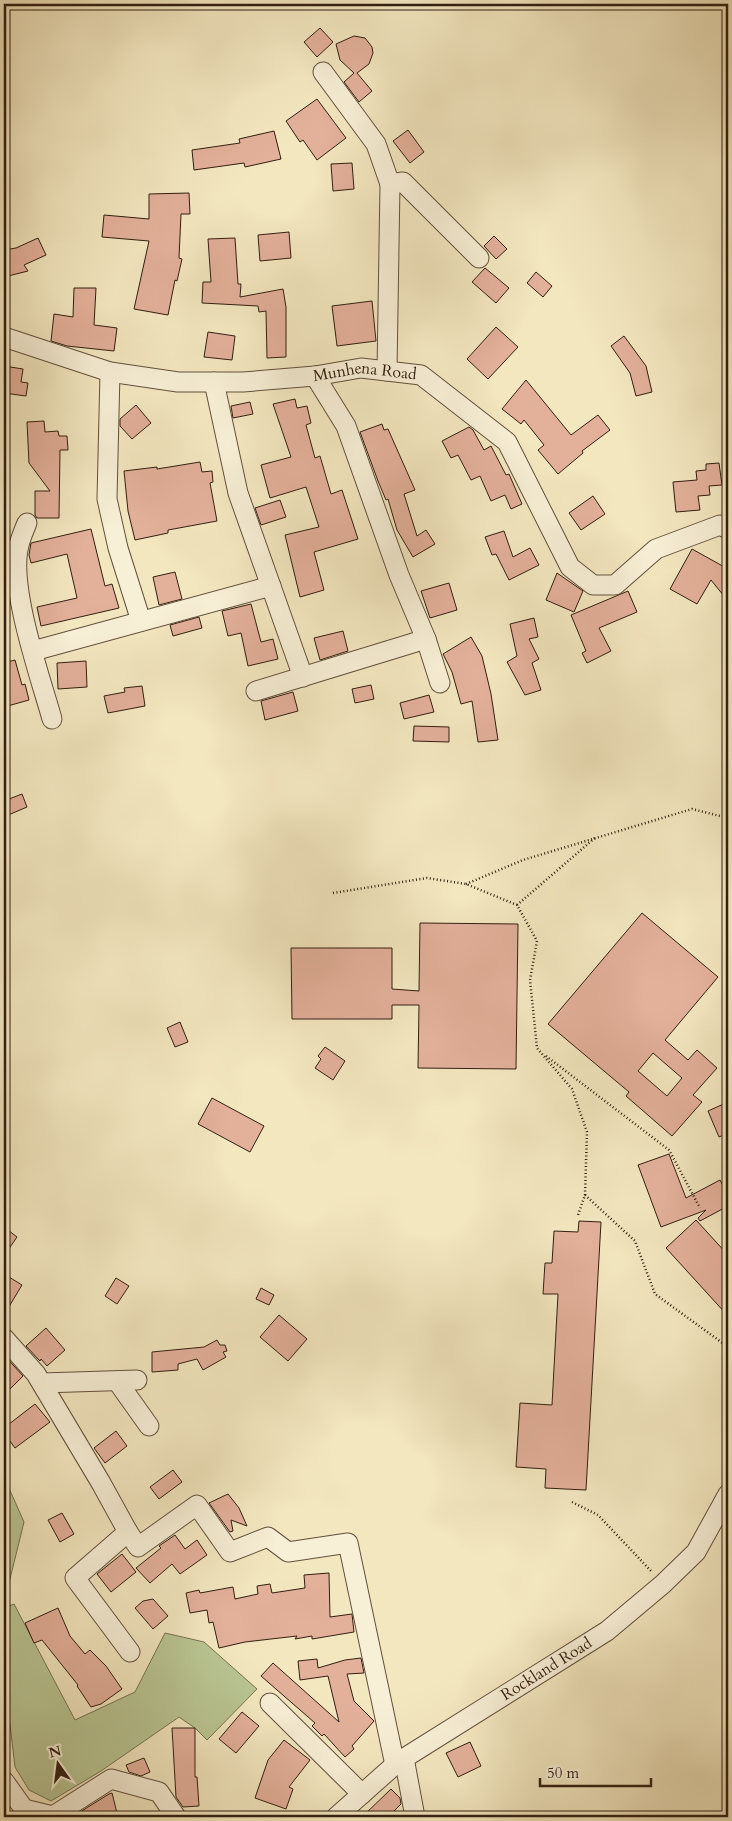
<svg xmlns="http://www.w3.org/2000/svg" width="732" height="1821" viewBox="0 0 732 1821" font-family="Cardo,serif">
  <rect width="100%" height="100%" fill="#f3e7c0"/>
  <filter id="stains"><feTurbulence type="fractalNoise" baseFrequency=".004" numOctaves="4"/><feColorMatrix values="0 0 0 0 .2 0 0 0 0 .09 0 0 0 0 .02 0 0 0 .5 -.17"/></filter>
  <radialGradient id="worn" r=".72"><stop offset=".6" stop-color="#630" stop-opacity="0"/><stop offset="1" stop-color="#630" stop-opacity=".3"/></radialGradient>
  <g fill="#b9c593" stroke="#767252">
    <path d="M4 1477 24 1522 9 1583 4 1585Z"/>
    <path d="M14 1604 75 1720 135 1692 165 1633 204 1642 257 1689 207 1740 195 1728 179 1717 101 1771 51 1801 29 1790 15 1767 4 1674V1608Z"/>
  </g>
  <g fill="#e3b09a" stroke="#321e10" fill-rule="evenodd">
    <path d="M320 28 333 42 317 57 304 42Z"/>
    <path d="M354 36 365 38 372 47 373 53 369 64 357 73 372 91 359 102 344 82 354 73 340 60 336 44Z"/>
    <path d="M317 99 346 138 317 160 303 140 300 142 286 121Z"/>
    <path d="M408 130 424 152 410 163 393 141Z"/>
    <path d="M274 131 281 159 245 167 244 163 194 170 192 150 240 143 239 139Z"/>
    <path d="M352 163 354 189 333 191 331 164Z"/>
    <path d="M189 193 190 214H181L179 258 182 259 177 281 175 280 168 315 134 309 149 241 102 237 104 215 149 219V194Z"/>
    <path d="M289 232 291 258 260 261 258 235Z"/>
    <path d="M494 236 507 249 496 259 484 246Z"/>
    <path d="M38 238 46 255 24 265 28 271 4 277V250L16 248Z"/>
    <path d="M235 238 238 284H241L240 297 283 289 286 307V357L267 358 266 311 259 312 258 306 202 303 203 282H211L208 239Z"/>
    <path d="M485 268 509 288 496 303 472 282Z"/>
    <path d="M536 272 552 286 543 297 527 283Z"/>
    <path d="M74 288H96L94 325 117 328 114 351 67 346 51 341 54 314 73 317Z"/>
    <path d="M372 301 376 341 337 346 332 306Z"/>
    <path d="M496 327 518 347 488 379 467 359Z"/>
    <path d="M208 332 235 336 232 360 204 357Z"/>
    <path d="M624 336 646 366 652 392 636 396 630 373 611 346Z"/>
    <path d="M4 366 23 369 21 382 28 383 26 396 4 393Z"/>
    <path d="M526 380 571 435 598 415 610 430 582 451 583 453 558 474 538 450 544 445 524 420 521 424 502 409Z"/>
    <path d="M295 399 297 408 307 406 311 423 306 425 315 458 320 456 331 494 342 490 358 539 314 552 324 590 300 597 285 535 319 527 306 487 270 498 261 465 291 457 273 404Z"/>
    <path d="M250 402 253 414 233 418 231 406Z"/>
    <path d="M136 405 151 423 132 439 120 426V419Z"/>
    <path d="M44 421 45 432 58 431 59 436H67L68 450H60L59 518H37L35 515V491H50L29 463 27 422Z"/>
    <path d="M382 424 384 430 388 429 415 490 404 494 417 536 426 530 435 544 413 557 397 530 388 499 386 500 378 481 360 432Z"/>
    <path d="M469 427 473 430 484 450 491 446 506 475 509 474 522 504 511 509 505 495 491 501 480 476 471 480 458 455 451 458 442 441Z"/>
    <path d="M200 462 202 472 212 471 213 482 210 483 217 521 168 530V533L135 540 128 511 124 471 157 467V469Z"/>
    <path d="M719 463 722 485 709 486 710 495 698 496 700 510 676 512 673 482 697 480 696 471 706 470V464Z"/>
    <path d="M593 496 605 514 581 530 569 513Z"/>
    <path d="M280 500 286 517 261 525 255 508Z"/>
    <path d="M91 529 105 586 112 584 119 608 41 626 37 607 77 598 67 554 31 563 29 555 31 543Z"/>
    <path d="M504 531 513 557 530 548 539 565 509 580 496 554 492 555 485 537Z"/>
    <path d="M692 549 728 569V601L711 580 697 604 670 589Z"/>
    <path d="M175 572 182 599 159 605 153 577Z"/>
    <path d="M557 573 583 591 574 612 546 600Z"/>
    <path d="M449 583 457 610 430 618 421 591Z"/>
    <path d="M628 591 637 612 599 628 611 651 587 663 582 653 586 651 571 615Z"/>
    <path d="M251 604 261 642 273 639 278 659 248 666 241 633 228 636 222 611Z"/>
    <path d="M199 617 202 628 173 636 170 625Z"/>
    <path d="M534 618 538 637 529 639 539 659 532 663 541 690 525 695 507 662 517 656 510 624Z"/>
    <path d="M343 631 348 651 320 660 314 638Z"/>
    <path d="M471 637 482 656 491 694 498 740 478 742 472 701 461 704 452 672 443 654Z"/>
    <path d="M15 660 22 685 25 684 29 700 4 707V663Z"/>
    <path d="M86 661 87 687 58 689 57 663Z"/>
    <path d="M371 685 374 699 355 703 352 689Z"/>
    <path d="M142 686 145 706 108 713 104 696 125 692 124 688Z"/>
    <path d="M293 692 298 711 265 720 261 701Z"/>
    <path d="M429 695 434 712 404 719 400 703Z"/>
    <path d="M414 726 449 727V742L413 741Z"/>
    <path d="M22 794 27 807 6 816 4 801Z"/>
    <path d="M642 913 718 977 665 1040 688 1060 697 1050 717 1068 693 1095 702 1102 672 1136 626 1096 629 1092 548 1024ZM653 1053 682 1078 667 1096 638 1071Z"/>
    <path d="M420 923 518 924 516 1069 418 1068 419 1005H392V1019H292L291 948H392V989L419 991Z"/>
    <path d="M180 1022 188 1042 175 1047 167 1028Z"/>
    <path d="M325 1047 345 1061 333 1080 315 1068 321 1059 318 1056Z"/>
    <path d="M212 1098 264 1126 250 1152 198 1124Z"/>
    <path d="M728 1102V1133L719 1137 708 1111Z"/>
    <path d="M669 1154 686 1198 720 1180 726 1191 728 1189V1206L700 1221 698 1218 706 1210 661 1227 638 1165Z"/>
    <path d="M696 1220 728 1255V1316L666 1248Z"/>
    <path d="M579 1221 601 1222 586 1490 545 1488 546 1469 516 1467 520 1403 552 1405 558 1294H543L545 1263H552L554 1231 578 1232Z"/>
    <path d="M4 1227 17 1237 4 1256Z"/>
    <path d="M4 1274 22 1285 4 1315Z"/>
    <path d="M116 1278 129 1286 117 1304 105 1296Z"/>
    <path d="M261 1288 274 1295 269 1305 256 1299Z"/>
    <path d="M279 1315 307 1339 288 1361 260 1337Z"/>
    <path d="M46 1328 65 1350 47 1366 41 1359 40 1361 26 1346Z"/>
    <path d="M217 1340 220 1345H225L227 1351 223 1352 226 1357 203 1370 197 1359 178 1364V1370L152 1372V1352L204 1347Z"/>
    <path d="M4 1355 23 1376 4 1395Z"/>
    <path d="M35 1404 50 1422 15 1448 4 1433V1428Z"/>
    <path d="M116 1431 127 1446 105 1463 94 1448Z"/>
    <path d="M173 1470 182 1482 159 1499 150 1487Z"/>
    <path d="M228 1494 239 1508 247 1526 231 1520 233 1531 230 1532 209 1503Z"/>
    <path d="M62 1513 74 1534 60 1542 48 1520Z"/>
    <path d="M175 1535 185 1549 197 1540 207 1555 180 1574 172 1564 150 1583 136 1568 161 1548 159 1546Z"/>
    <path d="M122 1554 136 1572 111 1592 97 1574Z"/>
    <path d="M329 1573 330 1617 352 1614 354 1632 312 1639V1636L295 1639 297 1636 245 1642 219 1648 213 1622 209 1623 207 1610 190 1613 186 1593 199 1590 200 1593 233 1587 235 1599 258 1594 257 1586 270 1584 272 1593 305 1588 304 1575Z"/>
    <path d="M153 1599 168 1616 153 1629 135 1608 143 1601Z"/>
    <path d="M58 1608 70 1636 85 1654 90 1650 106 1666 122 1689 101 1704 91 1707 77 1686 78 1685 42 1640 34 1643 25 1623Z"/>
    <path d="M361 1658 364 1673 347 1674 354 1701 374 1721 352 1746 354 1749 345 1757 324 1734 322 1736 312 1726 315 1723 261 1676 273 1663 339 1722 328 1676 300 1680 298 1661 317 1659 318 1668 345 1660Z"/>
    <path d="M242 1712 259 1726 236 1753 219 1739Z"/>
    <path d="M172 1728H195V1777H197L199 1806 183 1807 176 1797Z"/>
    <path d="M284 1740 310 1760 289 1787 293 1789 286 1809 255 1798 268 1760Z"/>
    <path d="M470 1742 481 1766 458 1777 446 1753Z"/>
    <path d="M144 1758 150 1772 141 1776 129 1772 126 1765Z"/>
    <path d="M391 1789 400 1798 401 1804 388 1817H362Z"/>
    <path d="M112 1793 118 1817H72L109 1794Z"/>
  </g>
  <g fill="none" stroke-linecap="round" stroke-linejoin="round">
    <g stroke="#62503c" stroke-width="21">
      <g id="minor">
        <path d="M323 72 376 144 390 184 403 182 479 258"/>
        <path id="s1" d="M4 337 110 372 178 382H243L315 376 361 368 421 375 507 442 570 567 593 585H615L656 549 720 525 728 529"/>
        <path d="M387 371 390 184"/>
        <path d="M110 372 107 499 118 548 141 621"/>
        <path d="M315 376 346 426 399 575 426 639 440 683"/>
        <path d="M214 382 238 493 303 677"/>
        <path d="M27 523C24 530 21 537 19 545 8 586 40 676 52 719"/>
        <path d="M33 651 271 586"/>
        <path d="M256 691 426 639"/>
        <path d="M4 1338 36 1374 101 1483 128 1532 75 1578 130 1652"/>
        <path d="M117 1381 149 1426"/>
        <path d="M42 1383 137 1380"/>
        <path d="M128 1532 138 1547 197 1505 230 1552 268 1537 288 1552 348 1543 395 1765"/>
        <path d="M270 1703 362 1794"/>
        <path d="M404 1758 415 1817"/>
        <path d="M4 1781 24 1809 53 1816 111 1779 159 1792 176 1817"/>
        <path id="s2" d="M336 1817 398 1762 607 1631 663 1584 696 1552 728 1494"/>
      </g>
    </g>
    <g stroke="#321e10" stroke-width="2.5" stroke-dasharray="1 2.5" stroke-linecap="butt">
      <path d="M466 884 523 860 692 809 728 818"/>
      <path d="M333 893 427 878 466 884 517 905 537 941 530 980 537 1048 572 1089 587 1132 585 1195 578 1215"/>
      <path d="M517 905 596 837"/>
      <path d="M546 1056 669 1150 700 1208"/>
      <path d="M585 1195 635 1241 655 1294 728 1347"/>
      <path d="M572 1502 598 1515 652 1572"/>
    </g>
    <use href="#minor" stroke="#f7efd6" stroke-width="19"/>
  </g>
  <g text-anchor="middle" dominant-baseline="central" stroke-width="4.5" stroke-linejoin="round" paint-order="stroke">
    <g font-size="16" fill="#321e10" stroke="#f7efd6">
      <text stroke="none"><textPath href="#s1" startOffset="368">Munhena Road</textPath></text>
      <text stroke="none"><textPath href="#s2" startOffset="258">Rockland Road</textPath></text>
    </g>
  </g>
  <rect width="732" height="1821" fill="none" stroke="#f3e7c0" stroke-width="20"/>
  <rect x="5" y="5" width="722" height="1811" fill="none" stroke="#321e10" stroke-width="2.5"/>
  <rect x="10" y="10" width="712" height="1801" fill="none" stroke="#321e10"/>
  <g transform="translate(58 1764) rotate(346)" stroke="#f7efd6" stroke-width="4" paint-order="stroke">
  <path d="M0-4L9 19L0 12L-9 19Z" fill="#321e10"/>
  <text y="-8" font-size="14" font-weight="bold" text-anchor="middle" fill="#321e10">N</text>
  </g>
  <path d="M540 1778v8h111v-8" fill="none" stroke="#321e10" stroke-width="2.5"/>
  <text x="547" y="1778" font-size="15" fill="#321e10" stroke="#f7efd6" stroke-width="4" paint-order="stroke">50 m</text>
  <rect width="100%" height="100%" filter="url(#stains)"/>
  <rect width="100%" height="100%" fill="url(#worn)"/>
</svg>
